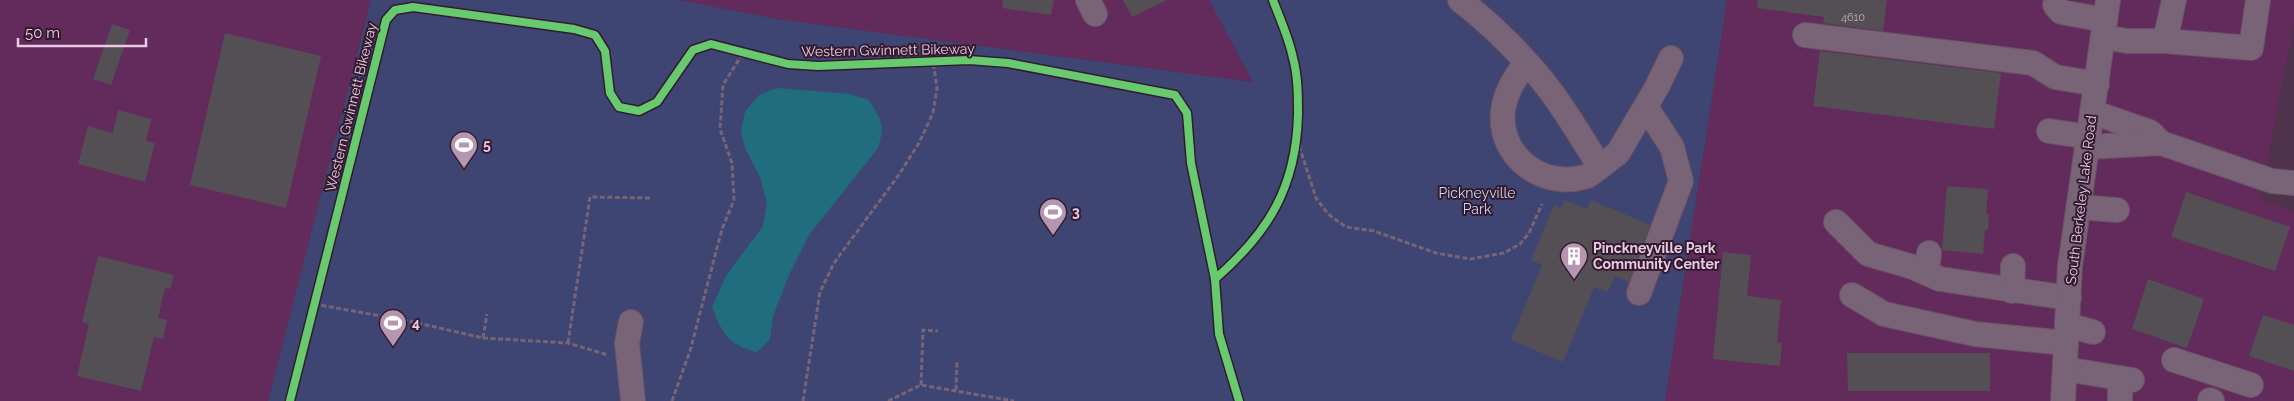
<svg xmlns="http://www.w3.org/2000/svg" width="2294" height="401" viewBox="0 0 2294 401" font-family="Raleway,sans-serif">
  <rect width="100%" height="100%" fill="#4f334c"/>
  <g fill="#632a5c">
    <path d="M0 0H371L268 401H0Z"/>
    <path d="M679 0H1209L1253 82 777 19Z"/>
    <path d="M1727 0H2294V22L2260 200 2294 211V401H1665Z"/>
  </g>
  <path fill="#3f4572" d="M371 0H679L777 19 1253 82 1209 0H1727L1665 401H268Z"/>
  <path fill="#206d7e" d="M777 88 849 94 869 100C882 121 885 125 878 148L809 235 789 275 773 316 770 339 757 352C728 345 722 333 712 307L726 276 763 226 767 203 760 177 745 148 741 131 745 112 759 95Z"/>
  <g fill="#534f55">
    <path d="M1003 0H1054L1051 15 1002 8Z"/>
    <path d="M1123 0H1167L1132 17Z"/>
    <path d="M1758 0H1887L1883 31 1823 23 1824 17 1757 8Z"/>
    <path d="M112 24 130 30 111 85 93 79Z"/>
    <path d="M225 33 321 56 286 208 190 185Z"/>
    <path d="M1820 51 2001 73 1994 129 1813 106Z"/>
    <path d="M118 110 151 119 146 141 155 143 145 182 78 164 88 126 113 133Z"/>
    <path d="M1947 186 1988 189 1986 214H1989L1988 230H1985L1983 254 1942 250Z"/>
    <path d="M2186 192 2290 227 2275 271 2171 237Z"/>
    <path d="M1565 200 1587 209 1591 200 1650 225 1629 282 1615 276 1608 292 1594 287 1563 362 1511 340 1542 265 1531 260 1554 205 1561 208Z"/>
    <path d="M1723 252 1751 255 1747 296 1781 300 1777 342 1782 343 1780 366 1713 359Z"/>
    <path d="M98 256 174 275 170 289 165 288 158 318 167 320 163 339 154 337 141 391 77 376 89 324 82 322Z"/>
    <path d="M2148 279 2204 299 2187 348 2132 329Z"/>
    <path d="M2263 315 2294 325V371L2249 356Z"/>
    <path d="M1847 353H1990V391H1848Z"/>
  </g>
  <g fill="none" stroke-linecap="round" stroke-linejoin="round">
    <g stroke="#6a5166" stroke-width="26">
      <g id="minor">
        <path d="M1088 0 1095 14"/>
        <path d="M1460 0C1492 25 1528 60 1552 93 1569 116 1584 142 1600 167 1595 170 1590 176 1584 177 1542 189 1498 156 1503 111 1505 93 1515 77 1526 63"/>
        <path d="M2055 5 2061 12 2105 20"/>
        <path d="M1805 35 2033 63 2055 77 2097 84"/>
        <path d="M2103 37 2127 41H2165L2251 48 2258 0"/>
        <path d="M2165 41 2174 0"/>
        <path d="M2093 109 2098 114 2150 132 2161 143"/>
        <path d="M2049 131 2089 137"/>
        <path d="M2088 147 2161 143 2272 181 2294 183"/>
        <path d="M1600 167 1618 153 1657 87 1671 58"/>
        <path d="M2079 207 2117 210"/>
        <path d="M1836 222 1868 254 1913 267 1940 279 2069 298"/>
        <path d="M1927 273 1929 253"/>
        <path d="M2012 291 2013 266"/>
        <path d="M1639 293 1681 181 1672 147 1646 107"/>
        <path d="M1852 295 1884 314 1975 334 2066 343"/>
        <path d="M631 322 627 343 633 401"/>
        <path d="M2067 325 2093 332"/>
        <path d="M2174 360 2251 385"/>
        <path d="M2065 369 2132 380"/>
        <path d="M2210 400 2212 401"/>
        <path d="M2063 401 2070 266 2108 0"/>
        <path d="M2120 401V378"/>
      </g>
    </g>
    <g stroke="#786476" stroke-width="3" stroke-dasharray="5 2.5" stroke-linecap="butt">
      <path d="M1297 139 1316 198 1328 214 1346 227 1374 231 1436 253 1470 259 1504 253 1520 244 1529 233 1542 204"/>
      <path d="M1215 278C1269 232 1296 187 1298 115 1298 96 1298 76 1293 58 1289 38 1280 19 1273 0"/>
      <path d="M314 304 409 321 483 338 568 343 608 355"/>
      <path d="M483 338 487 314"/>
      <path d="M568 343 590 197 651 198"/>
      <path d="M921 385 923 330 938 331"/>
      <path d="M956 390 957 360"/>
      <path d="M290 401 386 20 395 10 413 7 574 29 595 35 605 51 610 93 619 107 639 111 657 102 693 50 711 44 788 64 818 66 969 60 1008 63 1175 95 1187 113 1191 163 1215 279 1219 334 1239 401"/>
      <path d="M672 401 690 351 722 229 734 200 732 163 720 129 723 85 743 53"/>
      <path d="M803 401 820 292 834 263 898 176 919 143 933 113 937 88 933 61"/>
      <path d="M888 401 921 385 1014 401"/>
    </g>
    <use href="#minor" stroke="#796376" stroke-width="24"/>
    <g stroke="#331b2f" stroke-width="11">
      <g id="cycleway">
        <path d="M1215 279C1269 232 1296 187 1298 115 1298 96 1298 76 1293 58 1289 38 1280 19 1273 0"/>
        <path d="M290 401 386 20 395 10 413 7 574 29 595 35 605 51 610 93 619 107 639 111 657 102 693 50 711 44 788 64 818 66 969 60 1008 63 1175 95 1187 113 1191 163 1215 279 1219 334 1239 401"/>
      </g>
    </g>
    <use href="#cycleway" stroke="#67ca6e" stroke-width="8"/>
  </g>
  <defs>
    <g id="stadium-pin" transform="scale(1.4375)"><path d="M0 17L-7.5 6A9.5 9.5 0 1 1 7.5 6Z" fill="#b595af" stroke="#331b2f"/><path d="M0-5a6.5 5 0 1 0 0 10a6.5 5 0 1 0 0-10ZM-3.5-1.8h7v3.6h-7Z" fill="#fff"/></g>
    <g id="building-pin" transform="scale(1.4375)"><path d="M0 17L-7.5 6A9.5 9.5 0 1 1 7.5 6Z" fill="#b595af" stroke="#331b2f"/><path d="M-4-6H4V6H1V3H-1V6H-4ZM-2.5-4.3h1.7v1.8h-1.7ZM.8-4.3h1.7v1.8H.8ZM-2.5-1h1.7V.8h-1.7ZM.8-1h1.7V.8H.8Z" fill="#fff"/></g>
  </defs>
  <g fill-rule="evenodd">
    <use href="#stadium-pin" x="464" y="145"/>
    <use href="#stadium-pin" x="1053" y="212"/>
    <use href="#building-pin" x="1574" y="256"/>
    <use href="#stadium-pin" x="393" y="323"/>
  </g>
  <g text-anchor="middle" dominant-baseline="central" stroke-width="4" stroke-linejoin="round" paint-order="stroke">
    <g font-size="11" fill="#c6abc1">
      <text x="1853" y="17">4610</text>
    </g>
    <g font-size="14" fill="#eccae5" stroke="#331b2f">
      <text transform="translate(888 50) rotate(-1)">Western Gwinnett Bikeway</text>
      <text transform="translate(351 107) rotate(-76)">Western Gwinnett Bikeway</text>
      <text transform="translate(2081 200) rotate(-83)">South Berkeley Lake Road</text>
    </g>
    <g font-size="14" font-weight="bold" fill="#eccae5" stroke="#331b2f" text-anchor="start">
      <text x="483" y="145">5</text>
      <text x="1072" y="212">3</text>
      <text x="1593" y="248">Pinckneyville Park<tspan x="1593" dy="16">Community Center</tspan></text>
      <text x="412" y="323">4</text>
    </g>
    <g font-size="14" fill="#ccd5f5" stroke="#331b2f">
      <text x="1477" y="193">Pickneyville<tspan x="1477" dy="16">Park</tspan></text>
    </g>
  </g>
  <path d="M18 38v8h128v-8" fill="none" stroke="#eccae5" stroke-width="2.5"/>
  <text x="25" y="38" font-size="15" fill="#eccae5" stroke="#331b2f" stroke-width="4" paint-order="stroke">50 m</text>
</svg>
